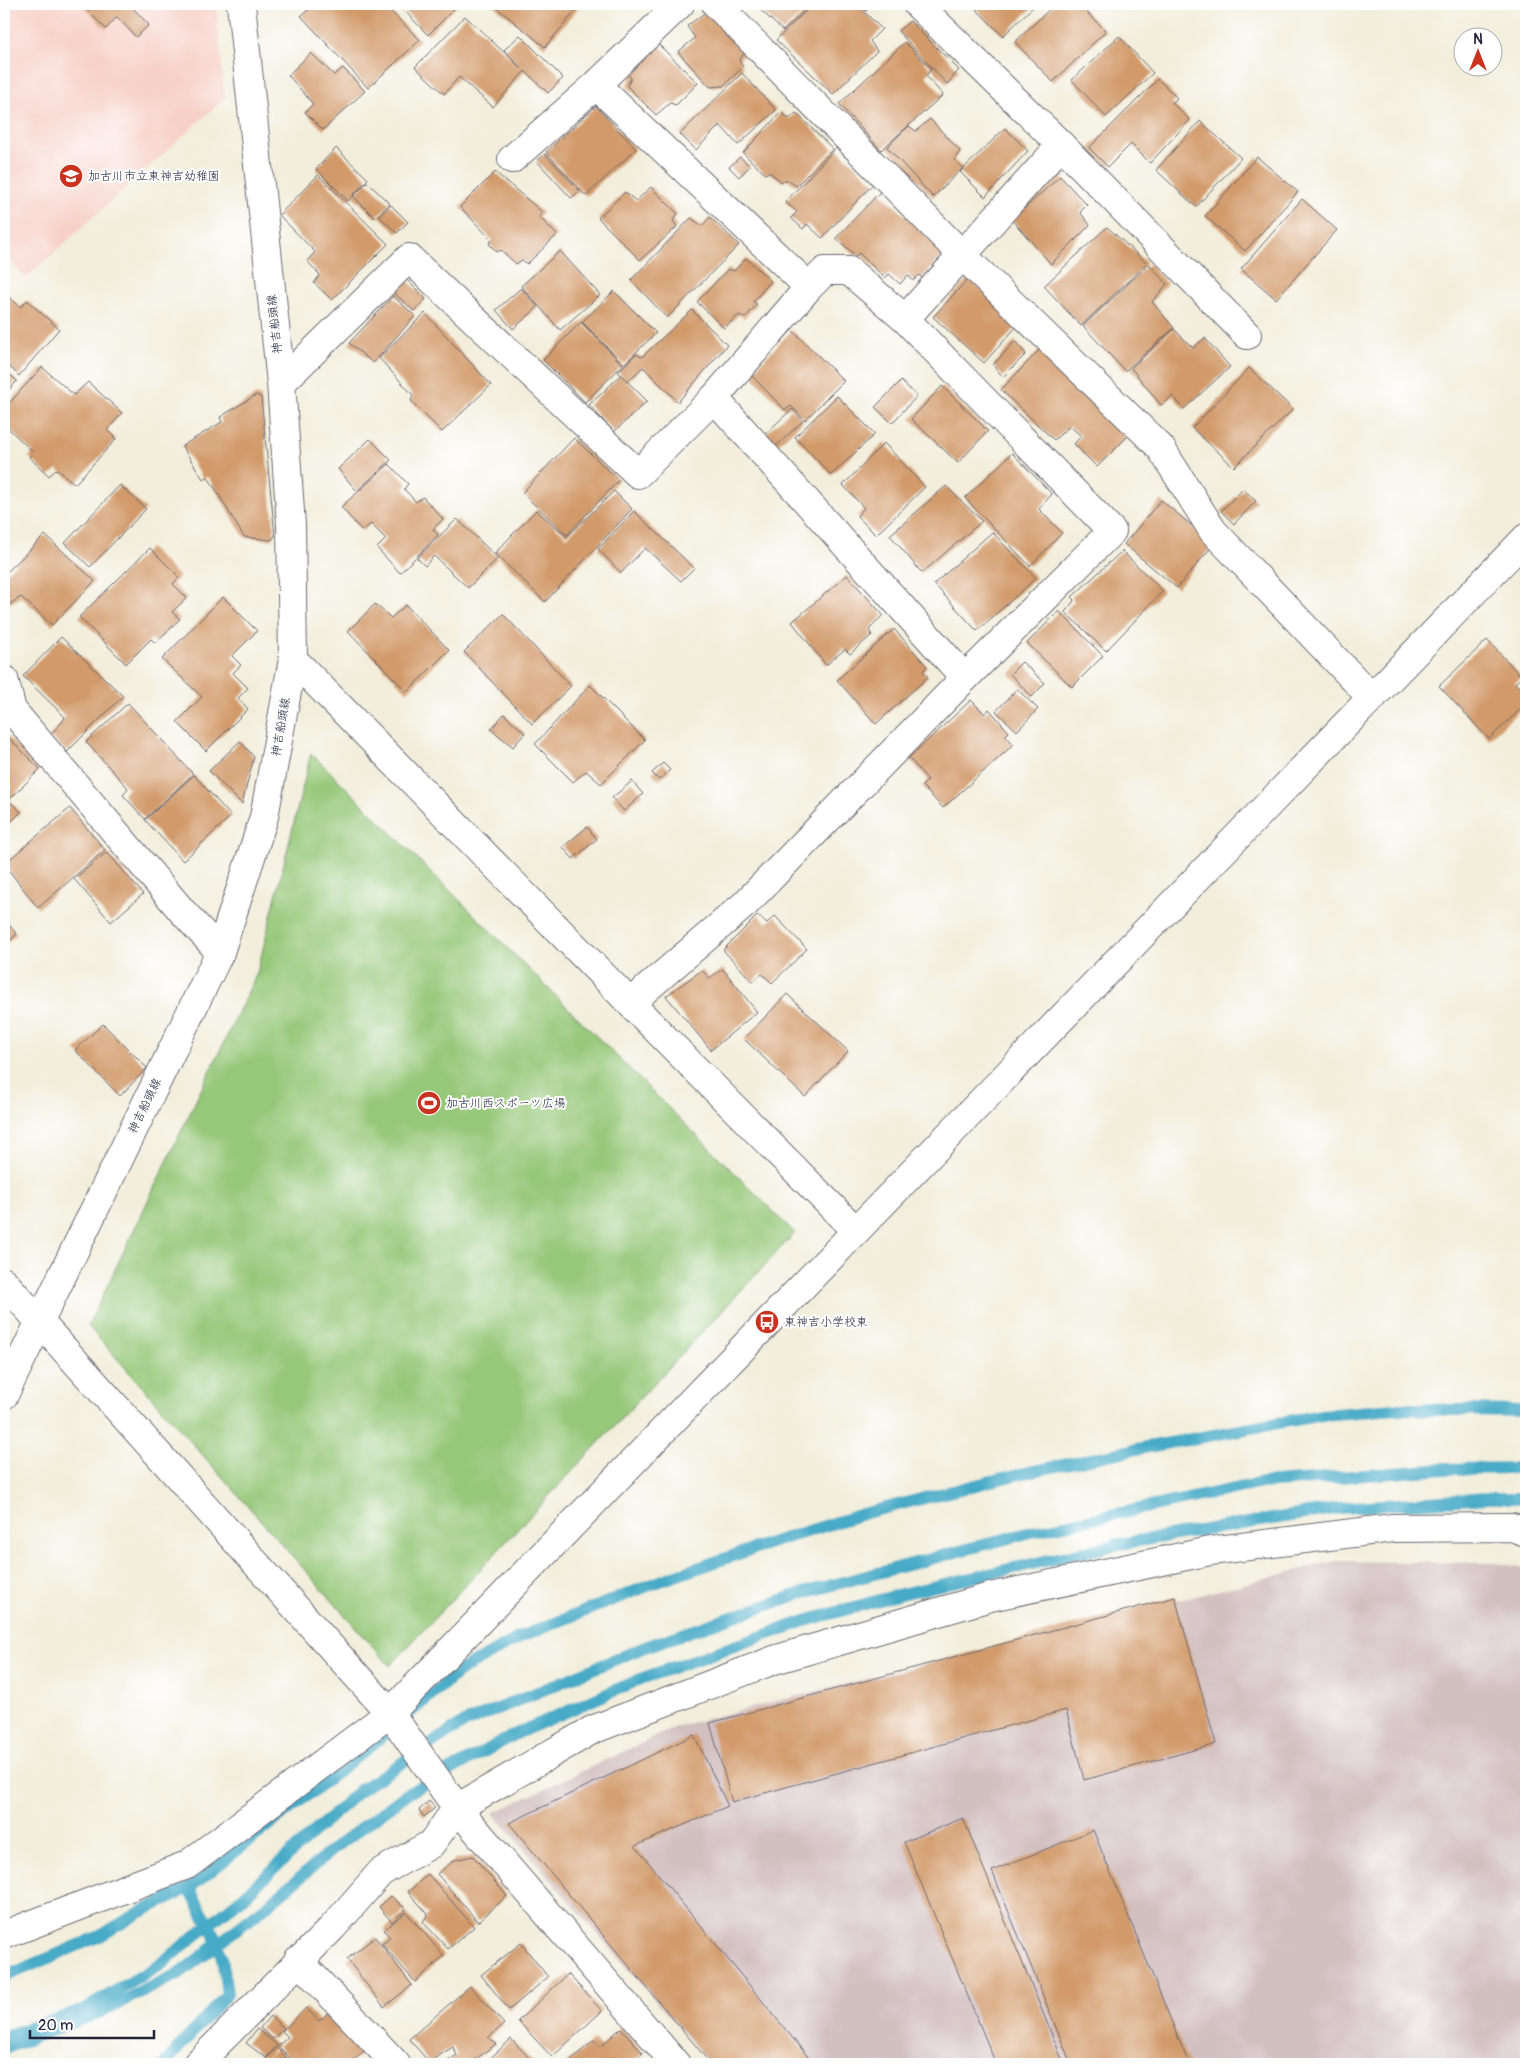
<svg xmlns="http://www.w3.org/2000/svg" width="1530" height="2068" viewBox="0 0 1530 2068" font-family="Pangolin,'Klee One',sans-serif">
  <rect width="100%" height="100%" fill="#fff"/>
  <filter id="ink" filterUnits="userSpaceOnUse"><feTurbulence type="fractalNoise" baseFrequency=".02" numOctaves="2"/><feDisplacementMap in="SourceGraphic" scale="10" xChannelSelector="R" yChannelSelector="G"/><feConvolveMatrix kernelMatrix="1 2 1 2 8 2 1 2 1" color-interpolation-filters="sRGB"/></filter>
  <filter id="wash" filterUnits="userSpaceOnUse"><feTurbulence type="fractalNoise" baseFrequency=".0096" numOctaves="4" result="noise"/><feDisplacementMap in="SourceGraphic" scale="20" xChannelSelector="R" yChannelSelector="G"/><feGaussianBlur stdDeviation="1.12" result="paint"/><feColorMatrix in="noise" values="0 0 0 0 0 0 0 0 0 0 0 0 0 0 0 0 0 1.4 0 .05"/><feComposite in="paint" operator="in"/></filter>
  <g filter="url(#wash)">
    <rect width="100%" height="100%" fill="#f2eedb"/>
    <path fill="#f7d1c8" d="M4 4H216L225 98 26 278 4 254Z"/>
    <path fill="#d2bfc0" d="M1335 1561 1498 1563 1526 1568V2064H710L493 1813 678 1726Z"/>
    <path fill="#96c879" stroke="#5c755a" d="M311 753 795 1233 390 1666 88 1326 257 973Z"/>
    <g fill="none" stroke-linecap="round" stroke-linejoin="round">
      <g stroke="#47aac7" stroke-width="12">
        <path d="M4 1977 100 1936 137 1914 189 1888 374 1743 461 1670 522 1636 663 1580 767 1544 866 1513 1015 1475 1137 1449 1322 1415 1395 1409 1526 1411"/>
        <path d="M4 2036 82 2011 158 1966 242 1898 360 1790 462 1724 645 1647 799 1594 1031 1532 1262 1483 1445 1469 1526 1468"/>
        <path d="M4 2049 98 2013 180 1973 268 1905 332 1850 407 1794 518 1733 643 1678 805 1621 901 1594 1119 1544 1340 1508 1487 1498H1526"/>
        <path d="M164 2064 227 1994 222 1957 213 1933 189 1888"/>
      </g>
    </g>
    <g id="blocks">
      <g fill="#d29a69">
        <path d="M81 4H131L130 5 149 25 136 37 117 17 106 29Z"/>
        <path d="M315 4H383L420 40 368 88 301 16Z"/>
        <path d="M398 4H459L428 35Z"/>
        <path d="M492 4H575L579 7 545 47Z"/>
        <path d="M623 4H634L630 9Z"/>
        <path d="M754 4H805L808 7 783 31Z"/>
        <path d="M813 4H856L882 29 870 41 877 51 833 94 776 40Z"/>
        <path d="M858 4H873L866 11Z"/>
        <path d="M971 4H1036L1003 36Z"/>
        <path d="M1055 4H1078L1106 31 1053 82 1015 42Z"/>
        <path d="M707 11 746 51 739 60 743 67 723 86 710 87 678 52 695 38 687 26Z"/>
        <path d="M465 16 522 69 504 50 520 35 563 78 548 93 525 71 493 107 459 77 444 94 415 67Z"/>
        <path d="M910 21 959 70 947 84 898 31Z"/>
        <path d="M1119 36 1153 73 1106 117 1072 80Z"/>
        <path d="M656 42 698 83 676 105 670 103 656 115 627 86 631 78 625 71Z"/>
        <path d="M905 42 931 69 926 76 943 95 881 150 839 104Z"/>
        <path d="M311 53 334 75 343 68 365 91 323 130 305 112 313 104 288 75Z"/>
        <path d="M742 73 776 110 738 145 720 125 696 150 680 134Z"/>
        <path d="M1158 79 1177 98 1172 103 1190 120 1150 163 1131 144 1108 167 1089 148Z"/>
        <path d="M596 106 636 149 586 196 546 152Z"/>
        <path d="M781 112 789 119 796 113 833 149 796 186 788 180 782 182 769 172 765 174 743 153Z"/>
        <path d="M930 119 960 151 954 160 963 168 933 197 887 147 909 126 916 131Z"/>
        <path d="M1200 121 1241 158 1196 207 1156 170Z"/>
        <path d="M1005 128 1028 151 985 197 960 172Z"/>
        <path d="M336 148 368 179 348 201 316 169Z"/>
        <path d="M836 148 874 183 822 238 807 224 803 229 791 218 797 212 785 202Z"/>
        <path d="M545 154 580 191 571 198 537 161Z"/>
        <path d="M740 157 750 166 739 177 729 167Z"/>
        <path d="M1257 157 1298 192 1245 251 1205 216Z"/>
        <path d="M495 172 542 212 539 217 557 235 527 264 522 260 516 264 501 250 497 252 489 244 492 240 460 207Z"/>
        <path d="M318 175 388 244 332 300 314 283 320 275 307 261 315 252 279 215Z"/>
        <path d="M1060 176 1087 205 1080 212 1090 225 1051 264 1012 220Z"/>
        <path d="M367 182 390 204 375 218 353 196Z"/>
        <path d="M651 187 678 214 673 220 677 227 640 260 598 218 625 192 636 201Z"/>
        <path d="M880 192 945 253 922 278 919 275 913 281 908 275 900 284 889 274 885 278 859 253 856 256 836 238Z"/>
        <path d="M1302 199 1337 230 1276 299 1241 269Z"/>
        <path d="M391 205 408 222 397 233 379 216Z"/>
        <path d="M710 217 739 245 667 318 631 280 691 218 702 226Z"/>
        <path d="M1107 227 1147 263 1081 326 1044 286Z"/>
        <path d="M560 251 600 295 560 330 521 286Z"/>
        <path d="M746 258 771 281 753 302 757 304 745 318 739 315 724 328 697 302 728 269 734 271Z"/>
        <path d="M1149 264 1167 284 1152 302 1174 328 1125 371 1083 326Z"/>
        <path d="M969 278 1019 324 984 363 933 317Z"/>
        <path d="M407 280 426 299 414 311 394 293Z"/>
        <path d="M521 288 538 307 513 329 496 310Z"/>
        <path d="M614 291 656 333 624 364 582 322Z"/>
        <path d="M4 293 21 307 27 300 59 329 19 376 4 361V331L7 327 4 324Z"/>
        <path d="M393 296 415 316 373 363 349 343Z"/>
        <path d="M692 310 727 345 678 402 643 367 628 381 618 372 636 354 642 357Z"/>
        <path d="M425 313 491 385 442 432 411 401 413 395 379 358Z"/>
        <path d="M581 322 623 365 585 402 543 360Z"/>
        <path d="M1174 329 1193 348 1205 338 1230 367 1184 409 1173 396 1161 405 1131 368Z"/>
        <path d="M792 330 844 381 805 420 791 406 785 410 750 374Z"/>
        <path d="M1015 341 1026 354 1003 377 993 365Z"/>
        <path d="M1040 349 1128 436 1097 467 1074 444 1081 436 1070 426 1054 440 1001 390Z"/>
        <path d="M42 367 74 395 88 382 122 413 107 430 116 439 75 484 57 469 49 476 29 457 33 452 4 424V409Z"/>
        <path d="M1249 368 1293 409 1234 467 1192 428Z"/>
        <path d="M4 369 17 381 4 395Z"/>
        <path d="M621 375 647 401 614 432 589 405Z"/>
        <path d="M901 381 917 396 892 423 875 407Z"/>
        <path d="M942 386 988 431 958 463 911 419Z"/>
        <path d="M256 395 261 397 275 536 271 540 244 537 208 477 203 479 182 446 222 422 220 417Z"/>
        <path d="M837 396 875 434 831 475 795 437Z"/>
        <path d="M792 409 803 421 775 447 764 435Z"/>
        <path d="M574 438 619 480 567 535 522 493Z"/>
        <path d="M370 439 391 460 357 491 338 469Z"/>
        <path d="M884 443 925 487 876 535 857 516 864 508 843 485Z"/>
        <path d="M1012 453 1052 494 1039 509 1062 533 1030 566 965 498Z"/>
        <path d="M389 464 408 484 404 489 416 502 423 497 443 519 433 529 438 535 400 573 377 548 386 539 371 524 362 531 341 507Z"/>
        <path d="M120 485 146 509 90 567 65 543Z"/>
        <path d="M946 486 982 521 922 573 890 535Z"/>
        <path d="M1243 489 1256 501 1234 524 1221 511Z"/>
        <path d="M614 491 632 509 545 602 495 553 536 510 567 537Z"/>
        <path d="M1161 500 1214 544 1177 588 1124 544Z"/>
        <path d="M634 511 694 568 681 581 645 548 621 573 598 549Z"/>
        <path d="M457 519 498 558 468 588 434 556 425 566 417 558Z"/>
        <path d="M992 532 1036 578 977 631 934 584Z"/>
        <path d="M45 535 95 581 52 625 21 597 10 604 4 599V575Z"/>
        <path d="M150 548 179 577 173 584 187 598 172 612 180 619 155 643 151 639 126 664 79 617Z"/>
        <path d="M1122 551 1163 591 1106 651 1065 612 1074 601 1072 597Z"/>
        <path d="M847 575 883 615 869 630 872 635 850 654 845 649 826 665 792 622Z"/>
        <path d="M223 597 257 631 232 656 241 665 233 673 248 688 238 698 248 709 206 751 177 722 202 697 162 659Z"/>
        <path d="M375 604 391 618 406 605 449 650 407 692 348 631Z"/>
        <path d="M1059 611 1103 656 1072 687 1027 643Z"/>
        <path d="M503 614 571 686 532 724 464 652Z"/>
        <path d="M894 629 927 666 923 671 928 677 876 724 837 680Z"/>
        <path d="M61 637 123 696 67 752 49 736 63 721 65 717 23 676Z"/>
        <path d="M1487 640 1522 677 1515 683 1526 695V704L1489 739 1439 686Z"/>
        <path d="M1022 662 1045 683 1032 697 1010 674Z"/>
        <path d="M590 685 645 740 601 784 586 771 573 782 535 744Z"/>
        <path d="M1017 689 1038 709 1017 731 996 711Z"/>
        <path d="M971 700 985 714 989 709 1009 732 1005 736 1014 744 943 808 922 786 928 780 909 758Z"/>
        <path d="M128 703 193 774 145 819 123 795 128 788 86 742Z"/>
        <path d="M504 714 525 733 513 747 491 729Z"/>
        <path d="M4 733 40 769 10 799 4 793Z"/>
        <path d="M240 741 254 757 242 804 209 771Z"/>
        <path d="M663 763 670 770 659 780 652 773Z"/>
        <path d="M194 775 231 816 183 861 145 820Z"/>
        <path d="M632 781 643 794 624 811 612 798Z"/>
        <path d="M4 795 21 812 4 829Z"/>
        <path d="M70 808 105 850 38 908 4 864Z"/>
        <path d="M587 827 597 839 573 859 563 847Z"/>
        <path d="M107 852 143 894 111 922 74 879Z"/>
        <path d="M758 915 767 923 775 916 807 949 772 983 762 974 753 982 723 950Z"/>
        <path d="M4 919 17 934 4 946Z"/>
        <path d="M723 969 757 1012 711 1050 666 996 702 970 709 978Z"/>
        <path d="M787 994 848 1051 805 1097 744 1039Z"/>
        <path d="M103 1024 147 1068 120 1096 75 1050Z"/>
        <path d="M1175 1597 1216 1744 1084 1780 1066 1710 732 1802 710 1723Z"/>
        <path d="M694 1735 728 1806 635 1846 814 2064H711L509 1823Z"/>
        <path d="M429 1801 435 1808 424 1817 419 1810Z"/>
        <path d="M963 1818 1064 2064H996L904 1842Z"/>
        <path d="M1093 1830 1189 2064H1071L992 1871Z"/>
        <path d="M473 1856 507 1896 478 1922 437 1874 454 1860Z"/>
        <path d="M428 1874 474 1927 448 1949 423 1922 428 1914 408 1892Z"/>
        <path d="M391 1896 406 1909 392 1922 379 1907Z"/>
        <path d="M406 1912 444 1956 415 1982 382 1944 390 1938 384 1930Z"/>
        <path d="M375 1937 412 1985 384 2007 347 1959Z"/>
        <path d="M521 1943 548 1977 509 2010 481 1975Z"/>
        <path d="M568 1974 602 2011 552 2057 518 2021Z"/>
        <path d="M470 1986 504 2024 488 2038 496 2044 473 2061 475 2064H443L457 2055 453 2047 429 2062 409 2039Z"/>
        <path d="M306 2008 319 2021 328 2013 364 2051 350 2064H296L278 2046 288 2037 282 2031Z"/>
        <path d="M270 2016 284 2028 273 2039 260 2028Z"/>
        <path d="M621 2028 643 2053 630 2064H566L594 2040 600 2047Z"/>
        <path d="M257 2029 277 2045 266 2058 246 2043Z"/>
        <path d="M511 2039 535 2064H484Z"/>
        <path d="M277 2048 293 2064H261Z"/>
        <path d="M638 2059 642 2064H631Z"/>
      </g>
    </g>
  </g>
  <g filter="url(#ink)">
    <use href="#blocks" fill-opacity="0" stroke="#6b6973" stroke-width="1"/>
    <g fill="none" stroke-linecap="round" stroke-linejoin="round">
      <g stroke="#6b6973" stroke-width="30">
        <g id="minor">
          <path d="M716 4 962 255 1160 447 1213 531 1372 698"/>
          <path d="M917 4 1061 145 1247 335"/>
          <path d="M512 159 596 85 680 4"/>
          <path d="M905 319 1061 145"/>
          <path d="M281 383 409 258 638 474 714 398 809 287 596 85"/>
          <path d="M714 398 965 678"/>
          <path d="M293 659 630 1003 856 1231"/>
          <path d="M4 679 12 710 182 911 220 952"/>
          <path d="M630 1003 745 904 965 678 1112 531 905 319 849 271H825L809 287"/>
          <path d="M4 1282 390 1713 457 1808 676 2064"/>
          <path d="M4 1935 187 1865 390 1713 1526 538"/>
          <path d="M298 1960 396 2064"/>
          <path d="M197 2064 333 1927 381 1872 431 1844 457 1808 592 1730 774 1660 990 1597 1210 1551 1393 1528 1512 1527 1526 1532"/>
        </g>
      </g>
      <g stroke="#6b6973" stroke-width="30">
        <path id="major" d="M4 1395 220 952 264 817 293 659 291 525 281 383 241 4"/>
      </g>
      <use href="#minor" stroke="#fff" stroke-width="28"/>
      <use href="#major" stroke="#fff" stroke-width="28"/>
    </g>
  </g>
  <defs>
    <g id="school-disc" transform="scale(1.25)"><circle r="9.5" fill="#c8321e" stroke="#fff"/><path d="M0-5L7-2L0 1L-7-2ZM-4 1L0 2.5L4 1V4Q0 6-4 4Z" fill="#fff"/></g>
    <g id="stadium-disc" transform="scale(1.25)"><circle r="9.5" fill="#c8321e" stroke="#fff"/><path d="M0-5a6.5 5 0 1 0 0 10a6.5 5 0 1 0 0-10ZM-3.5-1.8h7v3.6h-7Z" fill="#fff"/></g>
    <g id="bus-disc" transform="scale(1.25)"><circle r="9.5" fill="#c8321e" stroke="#fff"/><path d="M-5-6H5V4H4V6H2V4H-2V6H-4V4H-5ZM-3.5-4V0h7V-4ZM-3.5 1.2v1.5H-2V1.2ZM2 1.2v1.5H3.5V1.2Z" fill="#fff"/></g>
  </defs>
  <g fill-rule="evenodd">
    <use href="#school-disc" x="71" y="176"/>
    <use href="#stadium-disc" x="429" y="1103"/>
    <use href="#bus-disc" x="767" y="1322"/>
  </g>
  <g text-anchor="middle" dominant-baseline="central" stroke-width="4" stroke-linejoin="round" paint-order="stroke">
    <g font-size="12" fill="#22223b" stroke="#fff" text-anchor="start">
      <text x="88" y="176">加古川市立東神吉幼稚園</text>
      <text x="446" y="1103">加古川西スポーツ広場</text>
      <text x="784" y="1322">東神吉小学校東</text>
    </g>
    <g font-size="12" fill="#22223b" stroke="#fff">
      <text transform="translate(275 324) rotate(-96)">神吉船頭線</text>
      <text transform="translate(281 727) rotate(-80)">神吉船頭線</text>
      <text transform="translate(145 1106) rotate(-64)">神吉船頭線</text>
    </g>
  </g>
  <rect width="1530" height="2068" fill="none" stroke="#fff" stroke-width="20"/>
  <g transform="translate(1478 52)"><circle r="24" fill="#ffffff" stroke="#a7a7b1"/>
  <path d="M0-4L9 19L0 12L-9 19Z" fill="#c8321e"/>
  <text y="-8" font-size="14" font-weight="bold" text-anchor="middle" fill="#22223b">N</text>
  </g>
  <path d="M30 2030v8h124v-8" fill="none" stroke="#22223b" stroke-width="2.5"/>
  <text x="38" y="2030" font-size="15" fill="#22223b" stroke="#ffffff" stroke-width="4" paint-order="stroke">20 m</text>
</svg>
